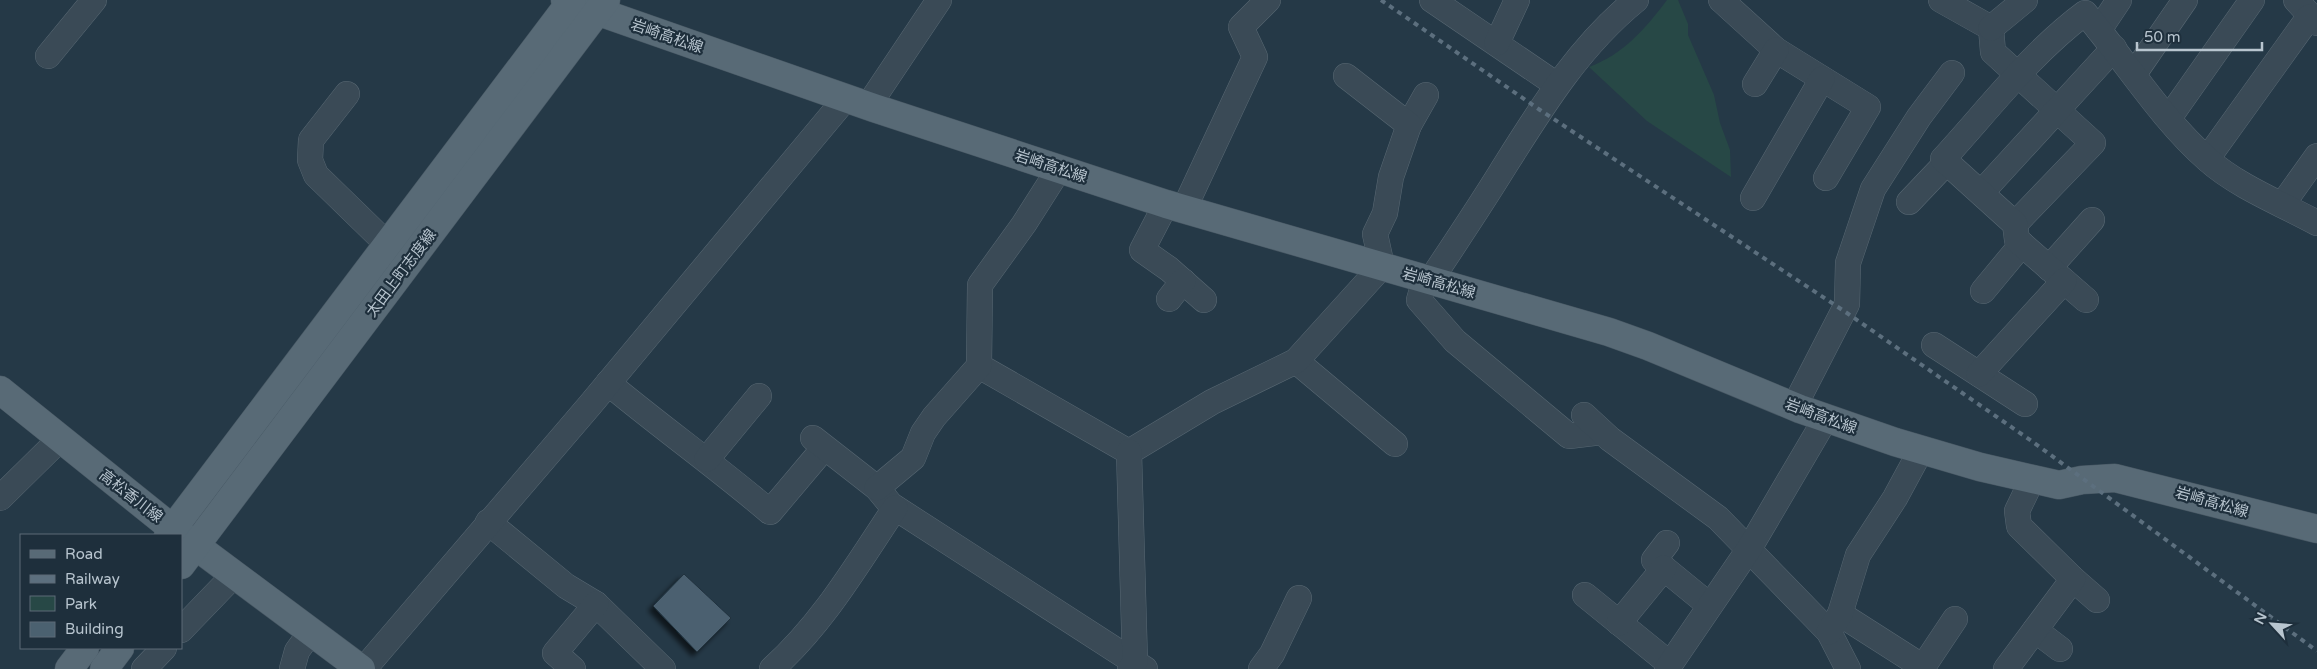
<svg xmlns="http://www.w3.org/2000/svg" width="2317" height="669" viewBox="0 0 2317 669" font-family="'Varela Round','Noto Sans JP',sans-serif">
  <defs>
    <filter id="shadow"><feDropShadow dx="-4.5" dy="4.5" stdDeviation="2.5" flood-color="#0009"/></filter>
  </defs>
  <rect width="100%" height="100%" fill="#253947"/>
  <path fill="#274846" d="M1667 0H1678L1688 24V35L1714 95 1720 123 1730 150 1731 177 1647 121 1589 67C1624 54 1645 29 1667 0Z"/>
  <path fill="#4b6170" stroke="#20313e" filter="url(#shadow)" d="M684 574 731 618 697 652 653 606Z"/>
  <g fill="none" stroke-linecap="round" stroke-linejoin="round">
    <g stroke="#586873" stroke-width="26">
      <g id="minor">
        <path d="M1432 0 1557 85"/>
        <path d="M1721 0 1776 50 1868 107 1826 178"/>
        <path d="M1941 0 1991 28"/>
        <path d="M2296 0 2317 23"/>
        <path d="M1991 28 1993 52 2093 143 2015 224"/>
        <path d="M1991 28 2025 0"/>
        <path d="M2099 30 2119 0"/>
        <path d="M1497 43 1517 0"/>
        <path d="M48 56 94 0"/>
        <path d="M2134 74 2185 0"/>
        <path d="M1755 84 1776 50"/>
        <path d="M347 94 311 140 310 160 316 175 387 244"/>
        <path d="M868 106 939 0"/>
        <path d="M2169 118 2252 0"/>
        <path d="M1409 125 1426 95"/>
        <path d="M2207 159 2309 17"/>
        <path d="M1981 193 2114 48"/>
        <path d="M1753 198 1822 79"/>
        <path d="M1909 202 1947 162"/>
        <path d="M1166 204 1142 250 1169 269 1204 300"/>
        <path d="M2282 205 2317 156"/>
        <path d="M1184 209 1255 57 1241 27 1268 0"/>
        <path d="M2049 268 2092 220"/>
        <path d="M1425 279 1419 300 1455 341 1569 436 1602 432"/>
        <path d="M1430 281C1454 245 1478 209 1501 172 1540 110 1578 47 1636 0"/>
        <path d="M1983 291 2022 244"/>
        <path d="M1169 299 1183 281"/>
        <path d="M2086 300 2017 240 2015 224 1943 159C1988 110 2031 53 2085 13 2125 60 2161 119 2208 160 2237 186 2282 204 2317 223"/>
        <path d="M1934 345 2025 404"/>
        <path d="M1296 361 1395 444"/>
        <path d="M979 366 1129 452 1212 402 1296 361 1382 266 1375 234 1385 213 1391 177 1409 125 1346 76"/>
        <path d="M1979 374 2064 281"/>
        <path d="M608 383C661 427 717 467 770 512L824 448"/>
        <path d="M1794 407 1847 304 1848 263 1873 189 1919 117 1952 73"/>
        <path d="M1584 415 1610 439 1718 518 1829 632 1848 669"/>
        <path d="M813 438 877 488 891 505 1145 669"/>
        <path d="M1129 452 1135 662 1130 669"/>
        <path d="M707 459 759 396"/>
        <path d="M877 488 913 458 923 433 934 417 979 366 980 285 1024 224 1059 169"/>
        <path d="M0 498 60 439"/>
        <path d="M488 522 566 586 596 604 663 669"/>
        <path d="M1667 543 1654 560 1709 605"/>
        <path d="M2073 579 2097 600"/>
        <path d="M1585 595 1670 664"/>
        <path d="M1840 614 1923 667 1955 619"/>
        <path d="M1619 623 1664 568"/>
        <path d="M181 630 234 575"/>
        <path d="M2035 630 2060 649"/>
        <path d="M1829 632 1840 614 1858 555 1895 498 1921 450"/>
        <path d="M144 669 164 648"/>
        <path d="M292 669 297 651 310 633"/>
        <path d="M364 669 590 405 846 98"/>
        <path d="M573 669 555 653 596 604"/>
        <path d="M772 669C824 622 856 566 895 508"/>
        <path d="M1261 669 1272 654 1299 598"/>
        <path d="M1667 669 1749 549 1826 418"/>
        <path d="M2006 669 2073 579 2019 526 2017 511 2032 480"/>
      </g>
    </g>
    <g stroke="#465662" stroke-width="29">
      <g id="major">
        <path d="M565 0 874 108 1166 204 1609 332 1648 346 1800 409 1895 442 1980 467 2059 485 2082 480 2115 478 2317 529"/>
        <path d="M0 390 173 529 361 669"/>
        <path d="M168 535 572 0"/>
        <path d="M181 565 606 0"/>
        <path d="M69 669 85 648"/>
        <path d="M104 669 120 648"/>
      </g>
    </g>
    <use href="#minor" stroke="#3a4a56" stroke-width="25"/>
    <use href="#major" stroke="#586a76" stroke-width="28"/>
    <path stroke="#5c6f7e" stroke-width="4" stroke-dasharray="5 5" stroke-linecap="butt" d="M1381 0 1540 110 1844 311 2033 442 2317 651"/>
  </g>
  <g text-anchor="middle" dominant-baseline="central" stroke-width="4.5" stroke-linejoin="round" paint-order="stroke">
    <g font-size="15" fill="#b8c5cf" stroke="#1e2f3c">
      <text transform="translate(667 36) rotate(19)">岩崎高松線</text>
      <text transform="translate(1051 166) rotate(18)">岩崎高松線</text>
      <text transform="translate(401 273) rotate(-53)">太田上町志度線</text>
      <text transform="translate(1439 283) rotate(16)">岩崎高松線</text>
      <text transform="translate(1821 416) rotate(20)">岩崎高松線</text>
      <text transform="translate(131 496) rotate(38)">高松香川線</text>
      <text transform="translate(2212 502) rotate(16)">岩崎高松線</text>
    </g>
  </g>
  <rect x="20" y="534" width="162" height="115" fill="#1e2f3c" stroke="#5c6b77"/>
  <rect x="30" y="550" width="25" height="8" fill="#586a76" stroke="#5c6b77"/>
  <text x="65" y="559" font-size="15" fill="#b8c5cf">Road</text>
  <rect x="30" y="575" width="25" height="8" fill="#5c6f7e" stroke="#5c6b77"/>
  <text x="65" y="584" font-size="15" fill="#b8c5cf">Railway</text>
  <rect x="30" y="596" width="25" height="15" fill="#274846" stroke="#5c6b77"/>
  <text x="65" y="609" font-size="15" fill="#b8c5cf">Park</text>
  <rect x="30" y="622" width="25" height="15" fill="#4b6170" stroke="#5c6b77"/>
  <text x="65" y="634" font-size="15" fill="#b8c5cf">Building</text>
  <g transform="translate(2272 624) rotate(296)" stroke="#1e2f3c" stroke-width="4" paint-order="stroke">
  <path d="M0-4L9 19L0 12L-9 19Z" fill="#b8c5cf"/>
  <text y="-8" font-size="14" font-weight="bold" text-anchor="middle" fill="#b8c5cf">N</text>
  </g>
  <path d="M2137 42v8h125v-8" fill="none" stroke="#b8c5cf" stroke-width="2.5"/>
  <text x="2144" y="42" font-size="15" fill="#b8c5cf" stroke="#1e2f3c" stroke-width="4" paint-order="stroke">50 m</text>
</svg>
